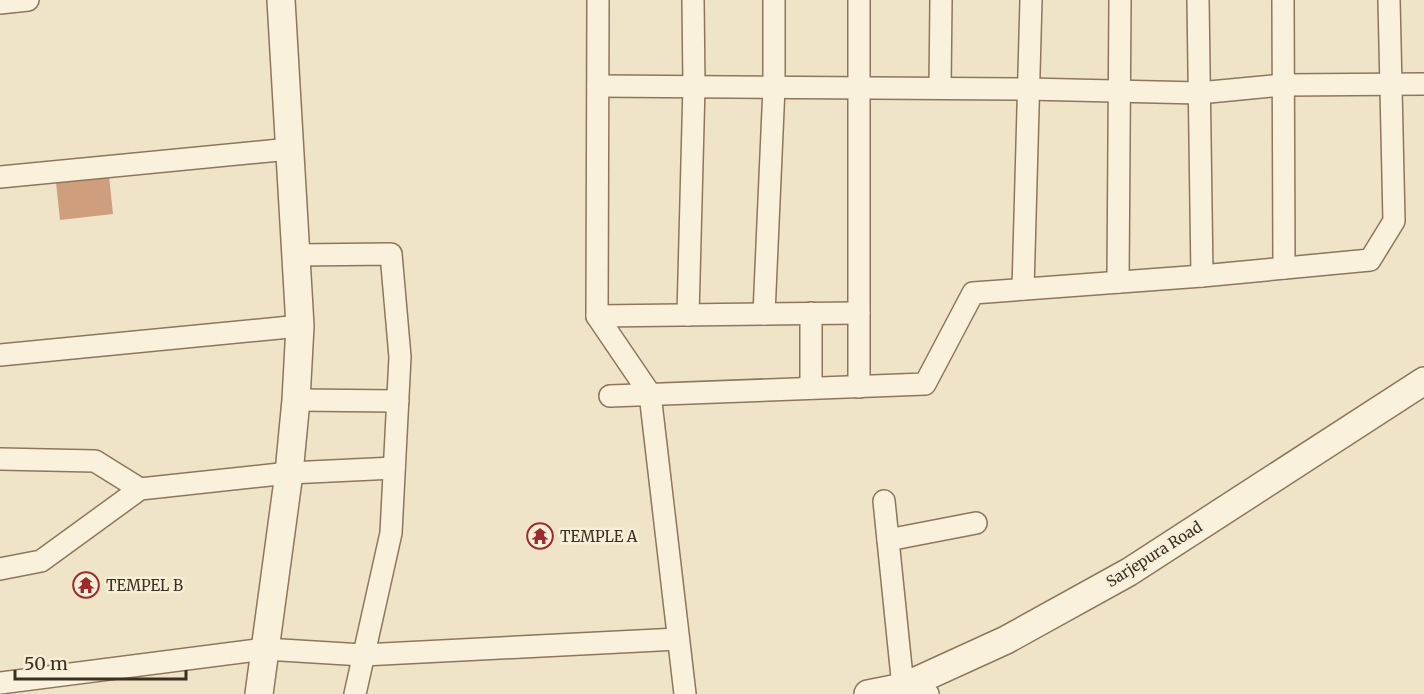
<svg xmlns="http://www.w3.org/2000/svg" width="1424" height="694" viewBox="0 0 1424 694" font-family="Merriweather,serif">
  <rect width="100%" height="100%" fill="#f0e4c8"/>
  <path fill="#cf9f7d" d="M109 176 113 214 60 220 56 182Z"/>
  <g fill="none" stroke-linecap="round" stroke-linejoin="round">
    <g stroke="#8d765c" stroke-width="24">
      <g id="minor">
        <path d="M598 0 597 316 650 394 685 694"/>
        <path d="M1198 0 1202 276 1370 260 1394 221 1389 0"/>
        <path d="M1283 0 1284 268"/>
        <path d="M0 3 28 0"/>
        <path d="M598 86 1028 89 1199 93 1283 85 1424 84"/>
        <path d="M940 88 941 0"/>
        <path d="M0 177 290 149"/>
        <path d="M296 255 391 254 400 357 391 533 355 694"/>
        <path d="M1118 282 1120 0"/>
        <path d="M1023 289 1031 0"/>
        <path d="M811 313V388"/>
        <path d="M764 314 774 87V0"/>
        <path d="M688 315 694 86 693 0"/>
        <path d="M597 316 859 313"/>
        <path d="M0 355 300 326"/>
        <path d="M859 387V0"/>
        <path d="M610 396 925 384 973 293 1202 276"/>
        <path d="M296 400 398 401"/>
        <path d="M0 459 95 461 140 489"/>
        <path d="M884 501 903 687 928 694"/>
        <path d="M888 540 976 523"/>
        <path d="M0 569 41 561 140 489 289 473 394 468"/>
        <path d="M0 683 265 649 363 655 678 639"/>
      </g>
    </g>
    <g stroke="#8d765c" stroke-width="30">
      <g id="tertiary">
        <path d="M259 694 289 473 296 400 300 326 281 0"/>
        <path d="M868 694 903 687 1006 640 1129 572 1424 381"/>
      </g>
    </g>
    <use href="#minor" stroke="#faf1dc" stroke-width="21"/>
    <use href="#tertiary" stroke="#faf1dc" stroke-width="27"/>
  </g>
  <defs>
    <g id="temple-ring" transform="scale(1.35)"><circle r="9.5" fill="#f7eed8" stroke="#9e2a2b" stroke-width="1.5"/><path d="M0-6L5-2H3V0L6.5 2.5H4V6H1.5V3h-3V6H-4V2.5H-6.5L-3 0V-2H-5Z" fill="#9e2a2b"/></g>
  </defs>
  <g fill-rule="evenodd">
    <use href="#temple-ring" x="540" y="536"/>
    <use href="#temple-ring" x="86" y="585"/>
  </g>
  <g text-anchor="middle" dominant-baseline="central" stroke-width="5" stroke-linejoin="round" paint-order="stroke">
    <g font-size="15" fill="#3d2e20" stroke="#f7eed8" text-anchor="start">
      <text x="560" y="536">TEMPLE A</text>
      <text x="106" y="585">TEMPEL B</text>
    </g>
    <g font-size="15" fill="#3d2e20" stroke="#f7eed8">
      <text transform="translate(1154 554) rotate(-32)">Sarjepura Road</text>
    </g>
  </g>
  <path d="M15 670v9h171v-9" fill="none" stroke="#3d2e20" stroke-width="3"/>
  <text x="24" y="670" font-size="18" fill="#3d2e20" stroke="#f7eed8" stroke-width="4.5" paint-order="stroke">50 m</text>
</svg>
